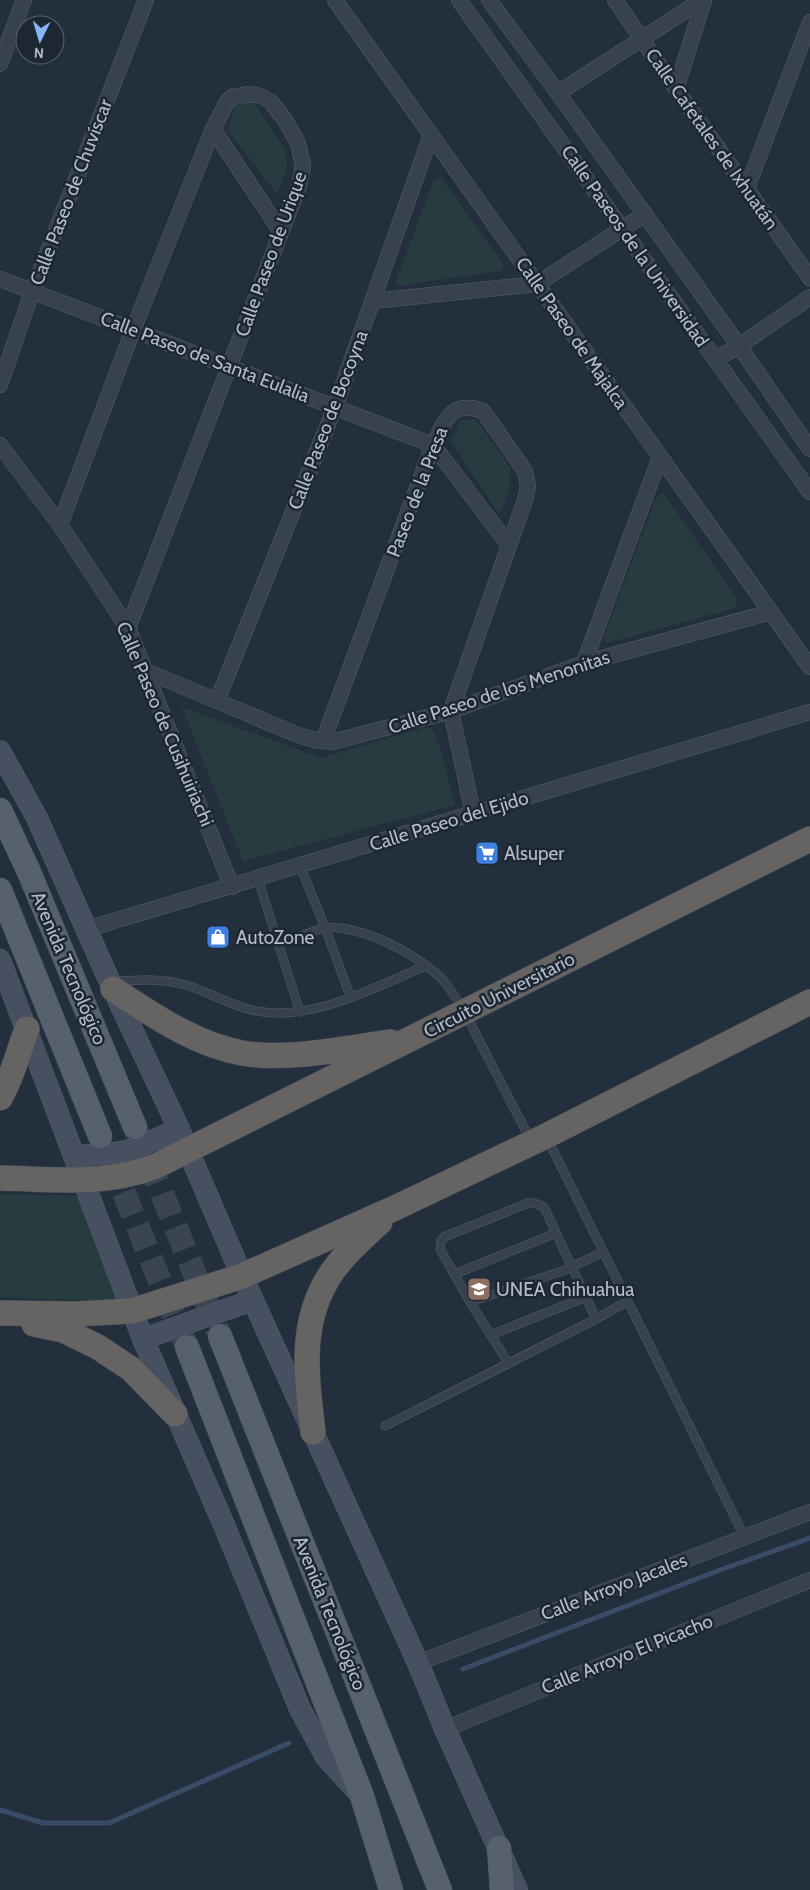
<svg xmlns="http://www.w3.org/2000/svg" width="810" height="1890" viewBox="0 0 810 1890" font-family="Cabin,sans-serif">
  <rect width="100%" height="100%" fill="#242f3e"/>
  <g fill="#263c3f">
    <path d="M253 101 286 152 287 170 277 194 228 131 235 104Z"/>
    <path d="M440 176 504 265 500 271 398 286 396 281 433 182Z"/>
    <path d="M476 419 510 467V482L503 510 498 513 451 441 460 420Z"/>
    <path d="M663 492 738 600 735 608 607 643 603 639 655 500Z"/>
    <path d="M182 707 321 758 427 727 433 730 440 748 455 805 243 861Z"/>
    <path d="M0 1194 82 1196 121 1302 0 1297Z"/>
  </g>
  <g fill="none" stroke-linecap="round" stroke-linejoin="round">
    <g stroke="#394c67" stroke-width="5">
      <path d="M463 1669 720 1570 810 1538"/>
      <path d="M0 1810 43 1823H109L289 1743"/>
    </g>
    <g stroke="#3a4453" stroke-width="24" stroke-dasharray="24 12" stroke-linecap="butt">
      <path d="M135 1127 220 1336"/>
      <path d="M110 1159 187 1347"/>
    </g>
    <g stroke="#565f6c" stroke-width="9">
      <g id="service">
        <path d="M300 866 325 927C364 927 409 950 438 975 449 985 457 1000 465 1013L531 1141"/>
        <path d="M258 879 300 1012"/>
        <path d="M279 944 325 927 350 996"/>
        <path d="M113 981C136 980 159 978 182 984 207 990 231 1007 257 1011 311 1022 376 987 425 966"/>
        <path d="M548 1140 744 1536"/>
        <path d="M455 1274 556 1233"/>
        <path d="M470 1302 565 1270 603 1252"/>
        <path d="M491 1335 586 1297"/>
        <path d="M509 1364 470 1302 440 1249 441 1241 444 1237 528 1203H534L544 1207 596 1319"/>
        <path d="M385 1426 596 1319 628 1301"/>
      </g>
    </g>
    <g stroke="#565f6c" stroke-width="16">
      <g id="minor">
        <path d="M335 0 810 667"/>
        <path d="M459 0 810 492"/>
        <path d="M489 0 558 93 739 346 810 449"/>
        <path d="M615 0 676 89 810 278"/>
        <path d="M0 64 24 0"/>
        <path d="M676 89 704 0"/>
        <path d="M558 93 702 0"/>
        <path d="M213 129 281 232"/>
        <path d="M747 188 810 22"/>
        <path d="M0 279 433 445 508 544"/>
        <path d="M373 301 537 284 645 214"/>
        <path d="M716 359 739 346 810 297"/>
        <path d="M0 385 32 292 146 0"/>
        <path d="M0 445 60 525 128 628 232 887"/>
        <path d="M60 525 133 330 213 129 227 102 232 97 250 94 261 96 271 102 285 120 298 143 303 166 299 186 128 628"/>
        <path d="M584 663 660 457"/>
        <path d="M146 671 298 735 315 740 332 742 451 711 584 663 771 612"/>
        <path d="M217 701 335 407 431 135"/>
        <path d="M323 741 433 445C445 422 450 399 483 411L525 471 528 486 525 500 451 711 473 813"/>
        <path d="M87 929 810 712"/>
        <path d="M418 1663 810 1512"/>
        <path d="M445 1729 810 1580"/>
      </g>
    </g>
    <g stroke="#565f6c" stroke-width="22">
      <g id="secondary">
        <path d="M0 751 37 818 113 989 179 1129 242 1276 418 1663 445 1729 517 1890"/>
        <path d="M0 960 143 1339 224 1525 300 1709 326 1757 358 1792"/>
        <path d="M74 1156 115 1153 131 1150 179 1129"/>
        <path d="M143 1339 253 1300"/>
      </g>
    </g>
    <g stroke="#414a57" stroke-width="25">
      <g id="primary">
        <path d="M0 810 29 872 135 1127"/>
        <path d="M0 890 100 1136"/>
        <path d="M220 1336 440 1890"/>
        <path d="M187 1347 362 1796 391 1890"/>
        <path d="M499 1848 502 1890"/>
      </g>
    </g>
    <g stroke="#434c59" stroke-width="26">
      <g id="trunk">
        <path d="M113 989C153 1015 194 1044 242 1053 287 1061 346 1048 391 1042"/>
        <path d="M0 1098C13 1076 18 1052 27 1029"/>
        <path d="M0 1178C54 1179 104 1186 156 1166L810 839"/>
        <path d="M0 1313 76 1314 132 1311 242 1276 395 1208 546 1136 810 1002"/>
        <path d="M34 1324 63 1330 98 1347 131 1369 175 1414"/>
        <path d="M313 1432C307 1377 298 1325 330 1275 343 1255 363 1238 380 1222"/>
      </g>
    </g>
    <use href="#service" stroke="#38414e" stroke-width="8"/>
    <use href="#minor" stroke="#38414e" stroke-width="15"/>
    <use href="#secondary" stroke="#465061" stroke-width="21"/>
    <use href="#primary" stroke="#56606e" stroke-width="24"/>
    <use href="#trunk" stroke="#656462" stroke-width="25"/>
  </g>
  <defs>
    <g id="supermarket-square" transform="scale(1.25)"><rect x="-9" y="-9" width="18" height="18" rx="4" fill="#3f7fe0" stroke="#1d2633"/><path d="M-6-5.5h2.5l.6 2H6L4.5 2H-2.5L-4.4-4H-6ZM-1.5 3.2a1.3 1.3 0 1 0 .1 0ZM3 3.2a1.3 1.3 0 1 0 .1 0Z" fill="#fff"/></g>
    <g id="shop-square" transform="scale(1.25)"><rect x="-9" y="-9" width="18" height="18" rx="4" fill="#3f7fe0" stroke="#1d2633"/><path d="M-5-2.5h2.3a2.7 3.5 0 0 1 5.4 0H5L5.5 6h-11ZM-1.5-2.5h3a1.5 2.3 0 0 0-3 0Z" fill="#fff"/></g>
    <g id="university-square" transform="scale(1.25)"><rect x="-9" y="-9" width="18" height="18" rx="4" fill="#8d6e63" stroke="#1d2633"/><path d="M0-5L7-2L0 1L-7-2ZM-4 1L0 2.5L4 1V4Q0 6-4 4Z" fill="#fff"/></g>
  </defs>
  <g fill-rule="evenodd">
    <use href="#supermarket-square" x="487" y="853"/>
    <use href="#shop-square" x="218" y="937"/>
    <use href="#university-square" x="479" y="1289"/>
  </g>
  <g text-anchor="middle" dominant-baseline="central" stroke-width="5" stroke-linejoin="round" paint-order="stroke">
    <g font-size="19" fill="#b4bcc9" stroke="#1d2633">
      <text transform="translate(712 139) rotate(55)">Calle Cafetales de Ixhuatán</text>
      <text transform="translate(71 192) rotate(-69)">Calle Paseo de Chuvíscar</text>
      <text transform="translate(635 246) rotate(55)">Calle Paseos de la Universidad</text>
      <text transform="translate(271 254) rotate(-70)">Calle Paseo de Urique</text>
      <text transform="translate(572 333) rotate(55)">Calle Paseo de Majalca</text>
      <text transform="translate(205 357) rotate(21)">Calle Paseo de Santa Eulalia</text>
      <text transform="translate(328 420) rotate(-69)">Calle Paseo de Bocoyna</text>
      <text transform="translate(417 492) rotate(-69)">Paseo de la Presa</text>
      <text transform="translate(499 692) rotate(-18)">Calle Paseo de los Menonitas</text>
      <text transform="translate(165 724) rotate(67)">Calle Paseo de Cusihuiriachi</text>
      <text transform="translate(449 821) rotate(-17)">Calle Paseo del Ejido</text>
      <text transform="translate(69 968) rotate(67)">Avenida Tecnológico</text>
      <text transform="translate(499 995) rotate(-27)">Circuito Universitario</text>
      <text transform="translate(614 1587) rotate(-21)">Calle Arroyo Jacales</text>
      <text transform="translate(330 1613) rotate(68)">Avenida Tecnológico</text>
      <text transform="translate(627 1654) rotate(-22)">Calle Arroyo El Picacho</text>
    </g>
    <g font-size="19" fill="#b4bcc9" stroke="#1d2633" text-anchor="start">
      <text x="504" y="853">Alsuper</text>
      <text x="236" y="937">AutoZone</text>
      <text x="496" y="1289">UNEA Chihuahua</text>
    </g>
  </g>
  <g transform="translate(40 40) rotate(185)"><circle r="24" fill="#1d2633" stroke="#59626f"/>
  <path d="M0-4L9 19L0 12L-9 19Z" fill="#8ab4f8"/>
  <text y="-8" font-size="14" font-weight="bold" text-anchor="middle" fill="#b4bcc9">N</text>
  </g>
</svg>
